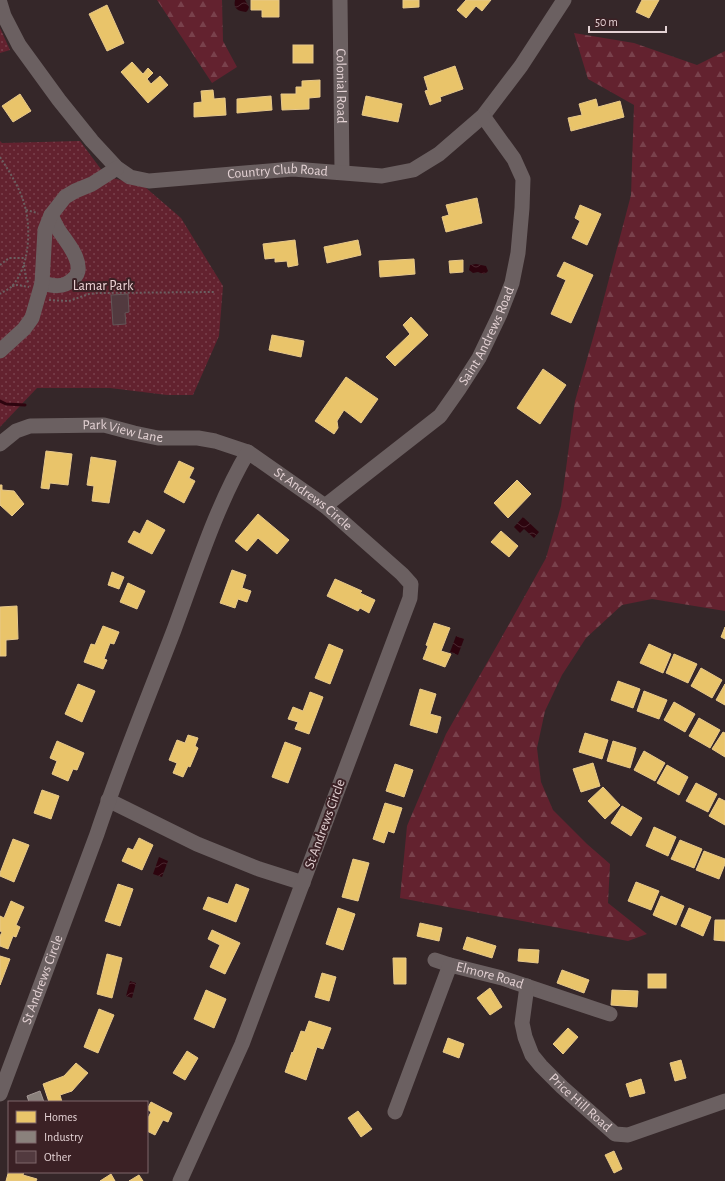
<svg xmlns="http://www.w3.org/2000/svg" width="725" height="1181" viewBox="0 0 725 1181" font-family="'Alegreya Sans',sans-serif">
  <defs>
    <pattern id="forest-firs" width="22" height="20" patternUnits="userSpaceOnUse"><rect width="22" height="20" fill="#63222f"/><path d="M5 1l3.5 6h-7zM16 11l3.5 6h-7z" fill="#79414c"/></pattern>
    <pattern id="park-dots" width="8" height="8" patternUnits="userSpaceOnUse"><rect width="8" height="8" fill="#63222f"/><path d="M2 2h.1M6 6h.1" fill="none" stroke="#79414c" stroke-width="1.8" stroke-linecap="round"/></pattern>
    <pattern id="water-waves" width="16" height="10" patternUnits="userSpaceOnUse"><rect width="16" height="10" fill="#2d040e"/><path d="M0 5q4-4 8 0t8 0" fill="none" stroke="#4b2830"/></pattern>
  </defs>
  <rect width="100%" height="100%" fill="#352729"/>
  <g fill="url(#forest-firs)">
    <path d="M157 0H222L223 41 237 67 212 83Z"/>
    <path d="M574 33 634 43 697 65 725 51V611L652 599 622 605 586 638 562 675 545 711 537 748 541 782 553 810 587 844 610 864 608 903 647 934 628 941 400 898 407 826 446 734 499 642 546 558 561 506 575 401 599 317 631 195 634 105 588 79Z"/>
  </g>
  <g fill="url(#park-dots)">
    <path d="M0 28 10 50 0 53Z"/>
    <path d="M0 141 2 143 80 141 106 176 145 187 181 218 223 286 219 336 193 395H167L110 388H37L0 427Z"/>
  </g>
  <g fill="url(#water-waves)">
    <path d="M235 0H245L249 7 248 10 246 12C238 11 233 9 235 0Z"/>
    <path d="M476 264 486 266 488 271 486 273 483 274 478 272 473 273 469 270 470 265Z"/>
    <path d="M523 517 539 532 534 538 524 529 520 533 514 527Z"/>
    <path d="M456 636 464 639 458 655 450 652Z"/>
    <path d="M159 857 168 861 162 877 153 874Z"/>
    <path d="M130 981 136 983 132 998 126 996Z"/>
  </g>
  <g fill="#e9c46a" stroke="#e7c88a">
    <path d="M251 0H279V17H262V10H251Z"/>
    <path d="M403 0H419V7L403 8Z"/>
    <path d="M466 0H491L482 11 476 6 466 18 457 10Z"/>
    <path d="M642 0H659L649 18 636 12Z"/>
    <path d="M107 5 124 43 107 51 89 14Z"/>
    <rect x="293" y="45" width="20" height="18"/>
    <path d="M132 62 143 74 148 68 153 73 147 79 151 84 160 76 168 85 148 103 121 72Z"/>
    <path d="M455 66 463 89 440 97 441 101 430 105 425 91 428 90 424 77Z"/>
    <path d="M320 80V97L309 98V109L282 110 281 94H296V87H302V81Z"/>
    <path d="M213 90 214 99 225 98 226 115 194 117V103L202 102 201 91Z"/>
    <path d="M20 94 31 111 13 122 2 106Z"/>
    <path d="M271 96 272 110 237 113V99Z"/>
    <path d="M366 96 402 104 398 122 362 115Z"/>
    <path d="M596 99 598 107 620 101 624 117 571 131 568 118 582 115 579 104Z"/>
    <path d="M477 198 482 223 446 232 442 217 449 215 446 205Z"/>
    <path d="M580 205 601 214 587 245 572 238 580 221 575 218Z"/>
    <path d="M295 240 298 265 288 267 287 261 275 262V258L265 259 263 244Z"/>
    <path d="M358 240 361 255 327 263 324 247Z"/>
    <path d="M414 259 415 274 380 277 379 261Z"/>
    <path d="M463 260V272L450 273 449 261Z"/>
    <path d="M564 262 593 275 571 323 551 314 566 280 557 276Z"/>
    <path d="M411 317 428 335 395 366 386 357 410 334 403 325Z"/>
    <path d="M272 335 304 341 301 357 269 350Z"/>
    <path d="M543 369 566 385 540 424 517 408Z"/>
    <path d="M346 377 378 399 361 423 344 410 337 421 338 428 334 434 315 421Z"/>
    <path d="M46 451 72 454 68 485 50 483 49 489 41 488Z"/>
    <path d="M91 457 116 461 109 503 92 501 94 486 87 485Z"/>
    <path d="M179 461 194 468 189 478 195 481 184 503 164 492Z"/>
    <path d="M517 480 531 494 508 518 494 503Z"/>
    <path d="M0 485H2V490L14 491 24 504 12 516 0 505Z"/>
    <path d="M258 514 289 540 277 554 258 538 247 551 235 541Z"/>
    <path d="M147 520 165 530 152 554 128 542 134 531 140 534Z"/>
    <path d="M501 531 518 546 509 557 491 542Z"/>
    <path d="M232 570 246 575 242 588 251 591 247 602 238 599 235 608 220 603Z"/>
    <path d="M112 572 124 577 119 589 108 585Z"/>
    <path d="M335 579 362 591 360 593 375 600 369 613 360 608 358 611 327 596Z"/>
    <path d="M128 583 145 591 137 609 120 602Z"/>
    <path d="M17 606 18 639 6 640V656H0V607Z"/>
    <path d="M434 623 450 628 441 651 451 654 445 667 423 659 428 646 426 645Z"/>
    <path d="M103 626 119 632 114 644 110 643 104 659 107 660 103 669 84 662 91 644 95 645Z"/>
    <path d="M725 627V639L721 637Z"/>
    <path d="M329 644 343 650 330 684 315 678Z"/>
    <path d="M649 644 671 654 663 673 640 663Z"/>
    <path d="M674 654 697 664 688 683 666 673Z"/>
    <path d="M701 668 722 680 712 698 691 686Z"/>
    <path d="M618 681 640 689 633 708 611 700Z"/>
    <path d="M78 684 95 691 82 722 65 714Z"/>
    <path d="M725 684V705L716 700Z"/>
    <path d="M420 689 436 694 430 714 441 717 437 733 410 725Z"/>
    <path d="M644 691 667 700 659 719 637 711Z"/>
    <path d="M310 692 323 697 309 734 295 729 298 722 288 719 293 707 303 711Z"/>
    <path d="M674 702 695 714 685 732 664 720Z"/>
    <path d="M699 718 720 730 710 748 689 736Z"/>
    <path d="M723 732 725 733V757L712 749Z"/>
    <path d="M585 733 608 740 602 759 579 752Z"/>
    <path d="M188 735 198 738 195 746 198 748 190 767 188 766 183 777 173 773 177 763 169 760 177 740 185 743Z"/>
    <path d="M57 741 84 753 77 770 73 769 68 781 52 774 57 761 50 758Z"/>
    <path d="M613 741 636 748 630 768 607 761Z"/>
    <path d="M285 742 301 748 288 783 272 777Z"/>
    <path d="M644 751 665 763 655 781 634 770Z"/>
    <path d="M593 763 600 786 581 792 573 769Z"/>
    <path d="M395 764 413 770 404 797 386 791Z"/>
    <path d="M667 765 688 777 679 795 657 783Z"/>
    <path d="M696 783 717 794 708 812 686 801Z"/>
    <path d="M603 787 620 805 605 819 588 801Z"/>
    <path d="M42 790 59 796 51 819 34 813Z"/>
    <path d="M719 798 725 801V825L709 816Z"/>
    <path d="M385 803 402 808 394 833 388 831 384 843 373 839Z"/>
    <path d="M622 806 642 818 631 836 611 823Z"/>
    <path d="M654 827 676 837 668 856 646 846Z"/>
    <path d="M139 838 153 845 142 870 122 861 128 848 133 850Z"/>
    <path d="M13 839 29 845 14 882 0 876V873Z"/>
    <path d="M680 840 702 849 694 868 671 859Z"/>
    <path d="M704 851 725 859V864L719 879 696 870Z"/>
    <path d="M353 859 369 863 358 901 342 897Z"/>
    <path d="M636 882 659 891 651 910 628 901Z"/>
    <path d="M118 884 133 889 120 926 105 921Z"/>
    <path d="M236 884 249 889 236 922 203 909 208 897 228 904Z"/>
    <path d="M661 896 684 906 676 925 653 915Z"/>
    <path d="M11 901 24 907 16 925 20 927 16 937 13 936 8 949 0 946V936L2 932 0 931V916L4 918Z"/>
    <path d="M338 908 355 914 343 950 326 944Z"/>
    <path d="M689 908 711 917 703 936 681 926Z"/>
    <path d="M715 920H725V941L714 940Z"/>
    <path d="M420 923 442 928 439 941 417 936Z"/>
    <path d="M212 930 240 943 225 974 210 967 220 945 208 939Z"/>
    <path d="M467 937 496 946 492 958 463 949Z"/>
    <path d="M519 949 539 950 538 963 518 961Z"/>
    <path d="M107 954 122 958 112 998 97 994Z"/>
    <path d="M0 956 10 959 0 985Z"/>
    <path d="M393 958H406V984H394Z"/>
    <path d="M562 970 589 980 584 993 557 983Z"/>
    <path d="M322 973 336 977 329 1001 315 997Z"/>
    <rect x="648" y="974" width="18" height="14"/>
    <path d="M490 988 502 1007 490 1015 477 998Z"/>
    <path d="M206 990 226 999 214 1028 194 1019Z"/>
    <path d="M612 990 638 991 637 1007 611 1005Z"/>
    <path d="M99 1009 114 1015 98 1053 84 1047Z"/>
    <path d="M309 1021 331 1028 323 1049 317 1047 306 1080 285 1072 292 1052 293 1053 301 1031 305 1032Z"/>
    <path d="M568 1028 578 1037 563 1054 553 1044Z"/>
    <path d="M448 1038 464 1044 459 1058 443 1052Z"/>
    <path d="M187 1051 198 1058 185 1080 173 1073Z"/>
    <path d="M681 1060 686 1078 675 1081 670 1063Z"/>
    <path d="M76 1063 88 1073 72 1091 60 1095 62 1102H49L43 1084 64 1076Z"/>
    <path d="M641 1079 645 1093 630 1097 626 1084Z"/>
    <path d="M151 1102 172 1113 168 1122 163 1120 155 1135 147 1131V1120L151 1112 147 1109Z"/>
    <path d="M358 1111 372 1129 361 1137 348 1118Z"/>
    <path d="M614 1151 622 1169 614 1173 605 1155Z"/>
    <path d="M9 1170V1172H24L23 1175 37 1179 36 1181H6Z"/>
    <path d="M111 1174 115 1181H100Z"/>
    <path d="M139 1175 143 1181H129Z"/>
  </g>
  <path fill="#8a817c" stroke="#a59996" d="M40 1091 44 1102H29L27 1096Z"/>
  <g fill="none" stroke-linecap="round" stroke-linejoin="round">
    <path stroke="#2d040e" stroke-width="3" d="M0 401 6 404 25 405"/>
  </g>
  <path fill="#523a3f" stroke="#635658" d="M128 294 129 312 125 313 126 324 113 325 111 295Z"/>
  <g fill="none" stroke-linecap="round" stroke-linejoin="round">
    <g stroke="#6b6061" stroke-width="2" stroke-dasharray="2 2" stroke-linecap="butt">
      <path d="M0 157C9 171 18 185 23 200 32 225 30 265 13 285 10 289 4 291 0 294"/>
      <path d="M26 210 38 213"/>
      <path d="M0 265 9 258H26"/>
      <path d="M24 265 26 278 29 284"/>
      <path d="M12 286 18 285 29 287"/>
      <path d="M49 300 69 301 89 294 98 293 215 292"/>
    </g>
    <g stroke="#6b6061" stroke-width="15">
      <path id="s1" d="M340 0 342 172"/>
      <path id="s2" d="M0 3 4 16 19 45 59 100 92 141 117 168 130 177 149 181 293 169 382 176 413 170 439 154 483 116 521 66 564 0"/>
      <path d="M42 283C53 286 63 288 72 280 76 277 79 272 78 267 78 254 64 239 58 229 55 224 53 219 51 215"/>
      <path d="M0 351 24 329 32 318 42 283 45 230 51 215 65 197 75 191 92 184 117 168"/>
      <path id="s3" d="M0 444 16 431 30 426 104 425 134 433 158 438H198L215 441 248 452"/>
      <path id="s4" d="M325 506 440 416 459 389 479 358 500 314 512 283 518 253 522 208 523 179 514 159 483 116"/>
      <path d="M108 800 197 844 259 869 303 883"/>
      <path id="s5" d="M435 960 450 965 502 978 610 1014"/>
      <path id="s6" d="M527 986 522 1023 525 1037 532 1055 541 1066 562 1087 615 1134 628 1135 725 1101"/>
      <path id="s7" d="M0 1094 97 834C120 765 148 698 174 630 196 571 216 506 248 452L325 506 402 574 411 584 410 598 242 1044 180 1181"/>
      <path d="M395 1112 450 965"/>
    </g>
  </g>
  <g text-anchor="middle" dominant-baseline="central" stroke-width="4" stroke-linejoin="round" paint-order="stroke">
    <g font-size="14" fill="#e3d1d3" stroke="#3b2125">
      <text stroke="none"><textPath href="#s1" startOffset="86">Colonial Road</textPath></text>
      <text stroke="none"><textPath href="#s2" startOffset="368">Country Club Road</textPath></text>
      <text stroke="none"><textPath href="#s4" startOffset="239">Saint Andrews Road</textPath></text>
      <text stroke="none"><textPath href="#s3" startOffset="129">Park View Lane</textPath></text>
      <text stroke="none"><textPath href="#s7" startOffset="769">St Andrews Circle</textPath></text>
      <text transform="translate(325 824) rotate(-70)">St Andrews Circle</text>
      <text stroke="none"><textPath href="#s5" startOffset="57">Elmore Road</textPath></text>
      <text stroke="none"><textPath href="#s7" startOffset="122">St Andrews Circle</textPath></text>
      <text stroke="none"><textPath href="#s6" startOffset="139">Price Hill Road</textPath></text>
    </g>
    <g font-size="14" fill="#efd4d7" stroke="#3b2125">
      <text x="103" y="286">Lamar Park</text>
    </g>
  </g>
  <rect x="8" y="1101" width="140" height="72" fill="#3b2125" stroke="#7e676b"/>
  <rect x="16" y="1111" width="20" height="12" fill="#e9c46a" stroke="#7e676b"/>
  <text x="44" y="1121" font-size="12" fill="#e3d1d3">Homes</text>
  <rect x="16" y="1131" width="20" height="12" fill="#8a817c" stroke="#7e676b"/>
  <text x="44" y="1141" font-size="12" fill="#e3d1d3">Industry</text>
  <rect x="16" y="1151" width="20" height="12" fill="#523a3f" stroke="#7e676b"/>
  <text x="44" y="1161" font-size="12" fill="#e3d1d3">Other</text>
  <path d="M589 26v6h77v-6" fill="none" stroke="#e3d1d3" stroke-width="2"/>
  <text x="595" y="26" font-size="12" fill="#e3d1d3" stroke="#3b2125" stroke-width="3" paint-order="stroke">50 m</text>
</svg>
